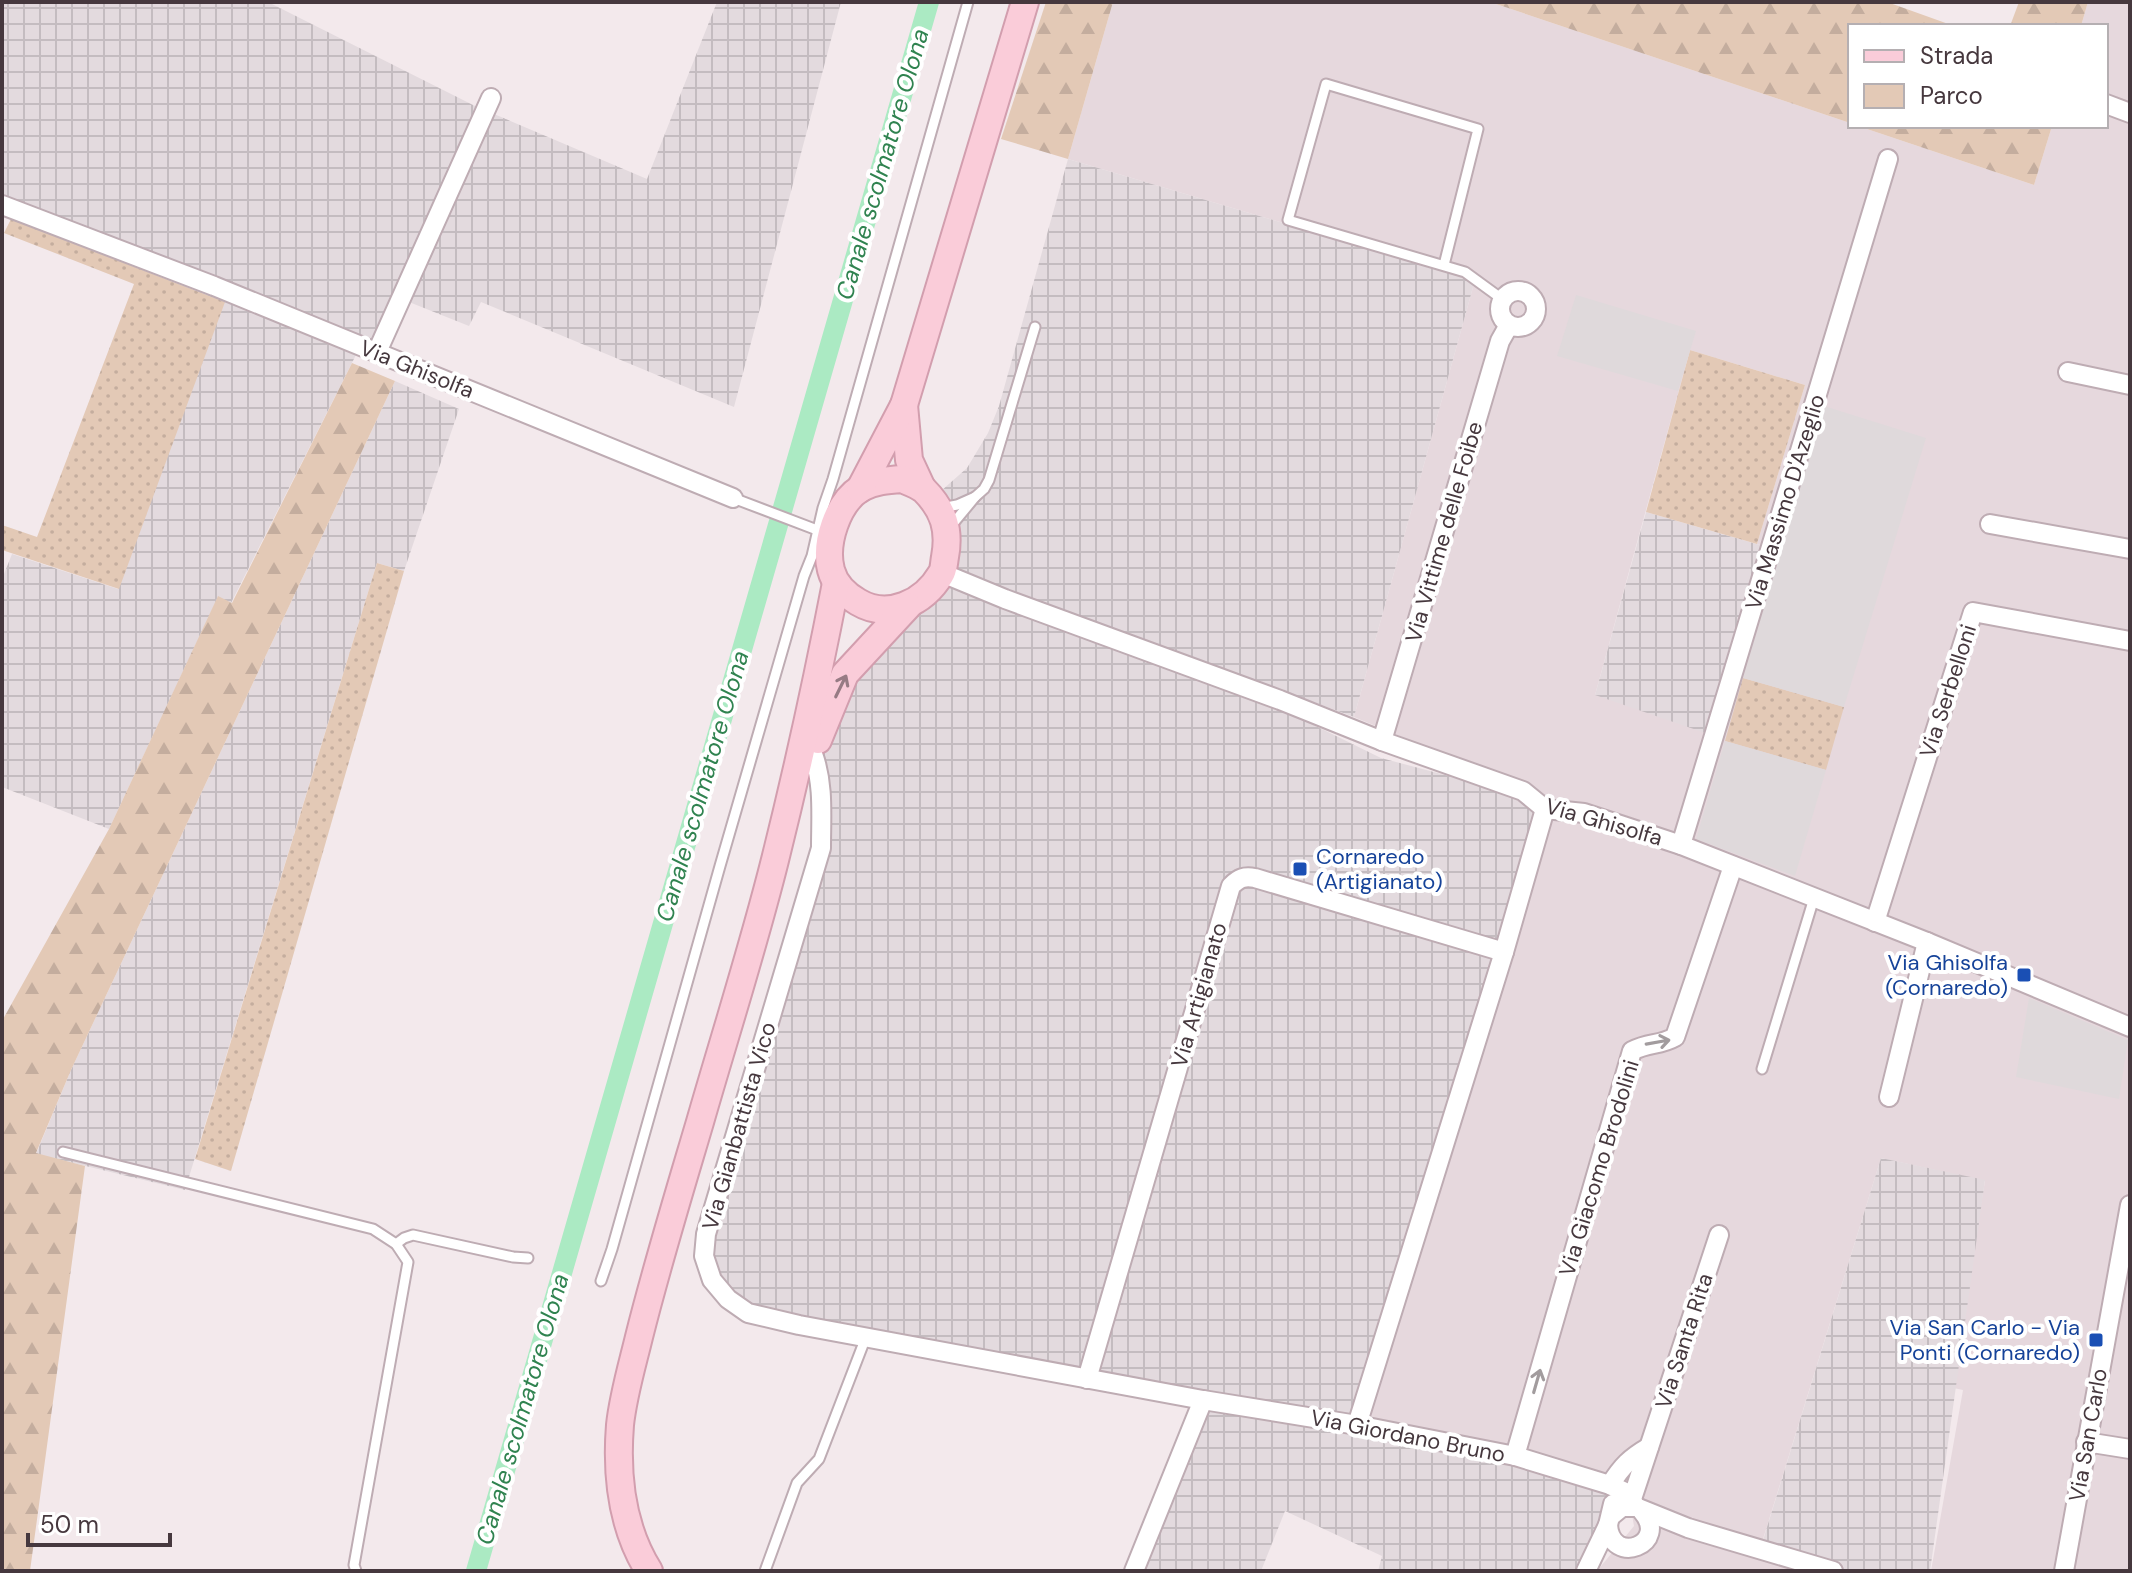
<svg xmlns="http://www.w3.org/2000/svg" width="2132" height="1573" viewBox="0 0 2132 1573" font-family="'DM Sans',sans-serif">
  <defs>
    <pattern id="industrial-grid" width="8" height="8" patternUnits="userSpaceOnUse" patternTransform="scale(2)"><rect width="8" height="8" fill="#e3dade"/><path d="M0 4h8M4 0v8" fill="none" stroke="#c4bcc0"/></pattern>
    <pattern id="green-dots" width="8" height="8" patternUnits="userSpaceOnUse" patternTransform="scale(2)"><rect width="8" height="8" fill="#e3c9b6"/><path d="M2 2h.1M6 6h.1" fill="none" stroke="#c4ad9e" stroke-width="1.8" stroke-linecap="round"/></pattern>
    <pattern id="forest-firs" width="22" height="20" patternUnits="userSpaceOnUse" patternTransform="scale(2)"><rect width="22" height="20" fill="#e3c9b6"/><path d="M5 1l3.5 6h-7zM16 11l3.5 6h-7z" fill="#c4ad9e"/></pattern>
  </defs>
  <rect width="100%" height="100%" fill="#f3e9ec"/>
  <g fill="#e6d8dd" fill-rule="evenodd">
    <path d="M1113 2H1490L1850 123V126H1858L2034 185 2052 126H2106V26H2081L2088 2H2130V1024L1926 938 1546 805 1523 787 1354 717 1475 280 1068 159ZM1690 350 1805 385 1757 544 1766 547 1595 695Z"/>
    <path d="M1545 809 1584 813 2130 1029V1205L2064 1571H1931L1963 1390 1949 1387 1985 1181 1881 1158 1759 1552 1823 1571H1597L1634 1526 1629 1497 1365 1429Z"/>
    <path d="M2130 1250V1571H2073Z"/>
  </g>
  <g fill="url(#industrial-grid)">
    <path d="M2 2H268L475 106 647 179 717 2H841L734 407 481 302 469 326 409 302 389 348 364 339 231 603 218 597 109 829 2 787V579L12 554 118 589 224 302 2 215Z"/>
    <path d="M1068 159 1475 280 1354 717 1006 589 954 567 941 491 967 468 988 433 999 406Z"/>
    <path d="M395 381 459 409 404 571 377 563 185 1190 36 1154 71 1070Z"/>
    <path d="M1646 512 1767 547 1711 735 1595 695Z"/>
    <path d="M942 573 1277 707 1381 758 1513 793 1545 809 1365 1429 1610 1485 1613 1496 1586 1571H1378L1382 1556 1285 1511 1261 1571H1134L1203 1400 799 1325 728 1299 706 1234 821 848 818 769 828 713Z"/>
    <path d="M1881 1158 1985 1180 1930 1571H1823L1759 1553Z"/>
  </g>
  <g fill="url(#green-dots)">
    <path d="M11 219 225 302 119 589 2 550V525L37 537 134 284 4 233Z"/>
    <path d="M1690 350 1805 385 1757 544 1646 512Z"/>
    <path d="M377 563 404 571 231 1171 195 1159Z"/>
    <path d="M1743 678 1844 707 1826 770 1725 741Z"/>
  </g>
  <g fill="url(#forest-firs)">
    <path d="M1046 2H1113L1068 159 1001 139Z"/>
    <path d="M1490 2H1887L1954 26H1850V123Z"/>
    <path d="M2019 2H2088L2081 26H2010Z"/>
    <path d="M1858 126H2052L2034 185Z"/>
    <path d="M352 363 395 381 71 1070 36 1153 85 1166 30 1571H2V1021L109 829 218 596 232 603Z"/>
  </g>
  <g fill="#dfd9db">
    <path d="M1576 295 1696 331 1678 391 1557 356Z"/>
    <path d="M1824 406 1926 438 1844 707 1743 678Z"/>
    <path d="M1725 741 1826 770 1795 876 1696 839Z"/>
    <path d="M2029 998 2128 1040 2119 1099 2016 1077Z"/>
  </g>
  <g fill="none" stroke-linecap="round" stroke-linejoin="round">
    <path stroke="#abeac3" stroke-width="20" d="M476 1571 929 2"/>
    <g stroke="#beacb3" stroke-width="13">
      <g id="lane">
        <path d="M1444 265 1478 129 1326 84 1288 220 1465 272 1502 299"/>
        <path d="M975 497 984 489 989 480 1035 327"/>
        <path d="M733 498 825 533"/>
        <path d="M941 508 957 505 975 497 951 526"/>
        <path d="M1762 1069 1814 898"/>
        <path d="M63 1152 373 1229 396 1244 408 1262 354 1565 356 1571"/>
        <path d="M396 1244 404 1238 413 1235 513 1257 528 1258"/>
        <path d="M601 1281 612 1249 720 866 804 576 812 556 823 508 833 479 968 2"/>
        <path d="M765 1571 797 1483 819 1459 866 1337"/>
      </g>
    </g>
    <g stroke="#beacb3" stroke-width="22">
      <g id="street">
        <path d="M2106 104 2130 113"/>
        <path d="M2 205 214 286 733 498"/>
        <circle cx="1518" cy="309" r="18"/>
        <path d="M377 352 491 98"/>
        <path d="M2068 372 2130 385"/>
        <path d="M1990 524 2130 549"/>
        <path d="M942 573 1005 599 1280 700 1382 741 1523 791 1545 809 1584 813 1681 845 1927 942 2130 1027"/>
        <path d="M1382 741 1500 341 1509 325"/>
        <path d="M813 754C824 784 821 816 821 848L706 1234 704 1256 712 1280 728 1299 748 1313 799 1325 1203 1400 1357 1425 1515 1456 1610 1485 1627 1493 1636 1507"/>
        <path d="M1681 845 1888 159"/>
        <path d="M1875 922 1973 612 2130 641"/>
        <path d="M1889 1097 1927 942"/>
        <path d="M1087 1379 1231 886C1239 878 1244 876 1255 878L1504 952"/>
        <path d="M1357 1425 1504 952 1545 809"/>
        <path d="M2086 1442 2130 1449"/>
        <path d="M1515 1456 1632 1051C1649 1042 1659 1046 1675 1037L1733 866"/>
        <path d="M1610 1485C1622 1466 1630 1458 1649 1447"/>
        <path d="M1632 1499 1719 1235"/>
        <path d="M1611 1516 1622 1507H1636L1688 1528 1833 1571"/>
        <path d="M1608 1525C1611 1567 1671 1544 1642 1511"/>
        <path d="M1134 1571 1203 1400"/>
        <path d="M1586 1571 1608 1525 1613 1504"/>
        <path d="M2064 1571 2130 1205"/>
      </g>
    </g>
    <g stroke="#d29eae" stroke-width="30">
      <g id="secondary">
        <path d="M904 405 909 460 922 488"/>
        <path d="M902 479C909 482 918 485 924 490 944 510 950 530 945 557 944 562 944 570 941 574 924 603 888 620 858 602 846 595 835 585 831 570 824 544 837 503 861 488 874 481 888 480 902 479Z"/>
        <path d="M860 489 904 405 1025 2"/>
        <path d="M818 740 845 674 908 606"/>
        <path d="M649 1571C622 1528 616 1475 620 1425 623 1396 632 1366 639 1337 657 1265 679 1193 700 1122 725 1035 753 948 775 860 798 768 818 676 836 583"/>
      </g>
    </g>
    <use href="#lane" stroke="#fff" stroke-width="9"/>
    <use href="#street" stroke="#fff" stroke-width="18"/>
    <use href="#secondary" stroke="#faccd9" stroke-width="26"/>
  </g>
  <defs><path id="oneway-shaft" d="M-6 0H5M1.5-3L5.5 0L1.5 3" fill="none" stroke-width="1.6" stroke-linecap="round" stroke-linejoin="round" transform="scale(2)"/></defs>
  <use stroke="#977b84" href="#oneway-shaft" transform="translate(841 686) rotate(-64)"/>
  <g stroke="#a29c9e">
    <use href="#oneway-shaft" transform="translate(1658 1042) rotate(-10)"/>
    <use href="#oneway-shaft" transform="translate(1537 1381) rotate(-74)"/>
  </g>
  <g fill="#1a4fb4" stroke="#fff" stroke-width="3">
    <rect x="1292" y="861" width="16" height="16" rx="4"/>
    <rect x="2016" y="967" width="16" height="16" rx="4"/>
    <rect x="2088" y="1332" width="16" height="16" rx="4"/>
  </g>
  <g text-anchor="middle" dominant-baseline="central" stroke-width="8" stroke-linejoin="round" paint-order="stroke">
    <g font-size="22" fill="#46383e" stroke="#fff">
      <text transform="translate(417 369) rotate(22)">Via Ghisolfa</text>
      <text transform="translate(1785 502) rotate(-73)">Via Massimo D'Azeglio</text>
      <text transform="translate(1444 532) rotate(-74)">Via Vittime delle Foibe</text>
      <text transform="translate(1948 691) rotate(-72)">Via Serbelloni</text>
      <text transform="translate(1604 822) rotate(16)">Via Ghisolfa</text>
      <text transform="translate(1199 995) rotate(-74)">Via Artigianato</text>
      <text transform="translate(739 1126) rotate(-74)">Via Gianbattista Vico</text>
      <text transform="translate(1599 1168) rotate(-73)">Via Giacomo Brodolini</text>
      <text transform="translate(1684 1341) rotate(-72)">Via Santa Rita</text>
      <text transform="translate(2088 1435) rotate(-80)">Via San Carlo</text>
      <text transform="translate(1408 1436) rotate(11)">Via Giordano Bruno</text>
    </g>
    <g font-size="22" fill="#164399" stroke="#fff" text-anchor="end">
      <text x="1316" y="856" text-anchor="start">Cornaredo<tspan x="1316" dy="25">(Artigianato)</tspan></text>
      <text x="2008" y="962">Via Ghisolfa<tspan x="2008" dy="25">(Cornaredo)</tspan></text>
      <text x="2080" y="1327">Via San Carlo - Via<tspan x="2080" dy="25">Ponti (Cornaredo)</tspan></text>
    </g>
    <g font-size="24" font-style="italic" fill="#308350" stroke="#fff">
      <text transform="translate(882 164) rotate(-74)">Canale scolmatore Olona</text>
      <text transform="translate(702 786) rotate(-74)">Canale scolmatore Olona</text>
      <text transform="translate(522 1409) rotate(-74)">Canale scolmatore Olona</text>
    </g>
  </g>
  <rect width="2132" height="1573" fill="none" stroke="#46383e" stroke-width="8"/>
  <rect x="1848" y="24" width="260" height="104" fill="#ffffff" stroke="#b5afb2" stroke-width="2"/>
  <rect x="1864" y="50" width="40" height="12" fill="#faccd9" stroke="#b5afb2" stroke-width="2"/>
  <text x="1920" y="64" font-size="24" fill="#46383e">Strada</text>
  <rect x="1864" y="84" width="40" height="24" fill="#e3c9b6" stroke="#b5afb2" stroke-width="2"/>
  <text x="1920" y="104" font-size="24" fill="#46383e">Parco</text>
  <path d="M28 1533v12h142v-12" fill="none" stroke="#46383e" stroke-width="4"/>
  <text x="40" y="1533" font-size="24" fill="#46383e" stroke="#ffffff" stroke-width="6" paint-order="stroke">50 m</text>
</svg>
